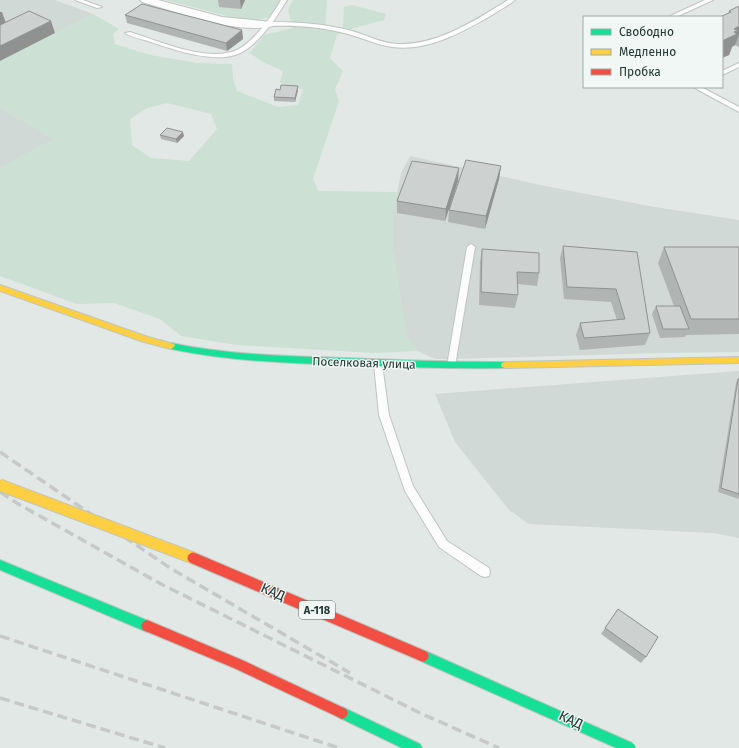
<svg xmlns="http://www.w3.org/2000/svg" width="739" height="748" viewBox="0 0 739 748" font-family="'Fira Sans',sans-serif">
  <rect width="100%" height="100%" fill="#e2e8e5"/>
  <g fill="#d0d9d5">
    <path d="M0 0H55L93 14 0 61Z"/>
    <path d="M0 108 54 139 0 168Z"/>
    <path d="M410 156 550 187 655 207 739 220V352L660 353 452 359H435L418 351 406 337 393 251V213L401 173Z"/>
    <path d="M739 371V538L713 533 529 524 509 510 455 442 435 394Z"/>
  </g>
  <g fill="#cce0d3" fill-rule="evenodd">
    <path d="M166 0H280L271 17 256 20 235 18Z"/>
    <path d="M293 0H327L325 29 332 31 343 27 344 7 352 5 386 14 384 20 354 28 337 35 330 58 343 71 335 89 339 101 313 179 318 191 397 192 393 213V251L406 337 418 351 373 353 237 345 181 336 160 319 114 303 77 304 0 276V168L53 139 0 108V61L93 14 119 29 113 34 115 44 150 55 198 63 232 64 233 79 237 91 278 107 298 105 303 89 288 88 280 82 283 71 263 62 250 53 264 35 293 28 288 10ZM167 103 211 114 217 129 189 161 151 158 132 145 130 119 147 108Z"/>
  </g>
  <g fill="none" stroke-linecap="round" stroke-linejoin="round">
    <g stroke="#bfc4c2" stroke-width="2">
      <g id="lane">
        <path d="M75 0H83L102 7 97 8Z"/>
        <path d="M281 0H287L273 22C300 22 326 24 352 31 367 35 382 44 399 44 438 45 476 20 508 0H515C508 6 499 10 492 15 463 32 427 52 392 47 377 45 363 38 348 34 323 27 296 25 270 26 261 36 251 49 238 54 213 64 172 49 148 41 141 39 131 37 125 33L130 32C159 41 201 60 231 52 250 48 272 16 281 0Z"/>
        <path d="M705 0H713L676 17H668Z"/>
        <path d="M739 63V67L722 75V71Z"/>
        <path d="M693 87H701L739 107V112Z"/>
        <path d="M471 244 475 247 455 366 454 368H448L447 366 467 247Z"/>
        <path d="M378 361 382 364 389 415 413 486 447 541 489 568 490 572 489 576 485 577 481 576 439 547 405 491 379 415 374 364Z"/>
      </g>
    </g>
    <g stroke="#bfc4c2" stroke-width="2">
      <path id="street" d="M140 0H158L222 17 273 22 275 24 273 26C237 35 177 12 142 2Z"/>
    </g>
    <g stroke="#bec5c2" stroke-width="2">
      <g id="fast">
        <path d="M171 343C228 355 286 356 344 358 397 360 451 362 505 362L508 363 509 365 508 367 505 368C451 369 397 367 344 365 286 363 228 361 171 349L167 346Z"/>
        <path d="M0 560 151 622 153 626 151 630 147 632 0 570Z"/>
        <path d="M342 707 420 744 422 748H402L338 717 336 713 338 709Z"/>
      </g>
    </g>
    <g stroke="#bec5c2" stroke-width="2">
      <g id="slow">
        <path d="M0 285 148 337 174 344 175 346 171 349 144 342 0 291Z"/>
        <path d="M739 357V363L505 368 502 367 501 365 502 363 505 362Z"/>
      </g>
    </g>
    <g stroke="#bec5c2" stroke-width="2">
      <path id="jam" d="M147 620 242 660 346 709 348 713 346 717 342 719 338 717 234 668 143 630 141 626 143 622Z"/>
    </g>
    <use href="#lane" fill="#fbfcfb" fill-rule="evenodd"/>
    <use href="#street" fill="#fbfcfb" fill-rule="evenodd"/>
    <use href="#fast" fill="#16e098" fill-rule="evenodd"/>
    <use href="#slow" fill="#ffcf43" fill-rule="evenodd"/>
    <use href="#jam" fill="#f24e42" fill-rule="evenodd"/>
    <g stroke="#c6c9c8" stroke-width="3.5" stroke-dasharray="10 5" stroke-linecap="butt">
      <path d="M0 452 170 568 350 673"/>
      <path d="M0 492 20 505 161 584 420 713 499 748"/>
      <path d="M0 636 339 748"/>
      <path d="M0 698 165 748"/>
    </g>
    <g stroke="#bcc4c1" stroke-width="13" stroke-linecap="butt">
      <path id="fast-bridge" d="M423 656 630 748"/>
    </g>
    <g stroke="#bcc4c1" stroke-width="13" stroke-linecap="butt">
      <path id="slow-bridge" d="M0 485 193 558"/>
    </g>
    <g stroke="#bcc4c1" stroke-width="13" stroke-linecap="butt">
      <path id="jam-bridge" d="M193 558 423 656"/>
    </g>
    <use href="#fast-bridge" stroke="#16e098" stroke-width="11"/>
    <use href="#slow-bridge" stroke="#ffcf43" stroke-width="11"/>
    <use href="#jam-bridge" stroke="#f24e42" stroke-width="11"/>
  </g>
  <g fill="#b0b4b3">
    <path d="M218 0H245L241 9 219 7Z"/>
    <path d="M739 6V47L735 45 732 47 729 55 722 58V17L728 14 729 11Z"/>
    <path d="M125 15 242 30 243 39 227 51 127 23Z"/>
    <path d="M298 86V90L295 102 274 101V97Z"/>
    <path d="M160 135 184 136 177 143 161 139Z"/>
    <path d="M501 166 499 179 485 229 448 222 449 210Z"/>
    <path d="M458 181 445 221 397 213V201Z"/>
    <path d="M563 246 637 252 650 333 645 345 580 350 576 335 580 323 617 320 611 302 564 299 560 258Z"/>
    <path d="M664 247H739V334L686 335 685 337 660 338 652 314 656 306H674L658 263Z"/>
    <path d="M482 249 539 273 537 286 518 284V295L515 308 479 305 480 262Z"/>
    <path d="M738 379H739V499L718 492 736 383Z"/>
    <path d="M618 609 646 657 641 663 601 634Z"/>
  </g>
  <g fill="#909292">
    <path d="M240 0H245L241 9 240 1Z"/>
    <path d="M0 12H2L6 23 0 26Z"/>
    <path d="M51 21 55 33 0 61V46Z"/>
    <path d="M739 26V35L735 45 732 47 729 55 722 58V41L734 29Z"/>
    <path d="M242 30 243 39 227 51 226 43Z"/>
    <path d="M298 86V90L295 102V98Z"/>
    <path d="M183 132 184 136 177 143 176 139Z"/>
    <path d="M501 166 499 179 485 229 486 216Z"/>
    <path d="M459 168 458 181 445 221 446 209Z"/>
  </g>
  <g fill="#cdd1d0" stroke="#909292">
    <path d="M142 4 242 30 226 43 125 15Z"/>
    <path d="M739 6V26L734 29 738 30 734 32 737 34 722 41V17H720L731 12 729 11Z"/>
    <path d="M29 11 51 21 0 46V25Z"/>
    <path d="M281 85 298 86 295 98 274 97 276 89 280 90Z"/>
    <path d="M167 128 183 132 176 139 160 135Z"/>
    <path d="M466 160 501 166 486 216 449 210Z"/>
    <path d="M412 161 459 168 446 209 397 201Z"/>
    <path d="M563 246 637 252 650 333 584 338 580 323 625 319 616 289 567 287Z"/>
    <path d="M664 247H739V319H691Z"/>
    <path d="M482 249 539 253V273L517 272 518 295 481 292Z"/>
    <path d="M656 306H680L689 329H663Z"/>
    <path d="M738 379H739V494L721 488Z"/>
    <path d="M618 609 658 637 646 657 605 628Z"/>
  </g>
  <g text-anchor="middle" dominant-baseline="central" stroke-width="3" stroke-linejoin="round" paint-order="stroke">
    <rect fill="#f0f7f4" stroke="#60716e" stroke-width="1" x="299" y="601" width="36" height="18" rx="3"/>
    <g font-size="11" font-weight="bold" fill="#223834">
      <text x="317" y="610">А-118</text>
    </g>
    <g font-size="12" fill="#223834" stroke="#f0f7f4">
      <text transform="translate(364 363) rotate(2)">Поселковая улица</text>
    </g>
    <g font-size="14" fill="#223834" stroke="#f0f7f4">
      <text transform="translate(273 592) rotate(23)">КАД</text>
      <text transform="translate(571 720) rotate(25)">КАД</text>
    </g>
  </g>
  <rect x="583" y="16" width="140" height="72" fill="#f0f7f4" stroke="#9eaba7"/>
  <rect x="591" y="29" width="20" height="6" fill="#16e098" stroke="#9eaba7"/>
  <text x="619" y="36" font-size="12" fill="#223834">Свободно</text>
  <rect x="591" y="49" width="20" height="6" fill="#ffcf43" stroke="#9eaba7"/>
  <text x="619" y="56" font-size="12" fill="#223834">Медленно</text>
  <rect x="591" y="69" width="20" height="6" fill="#f24e42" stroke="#9eaba7"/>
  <text x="619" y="76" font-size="12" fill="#223834">Пробка</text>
</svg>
